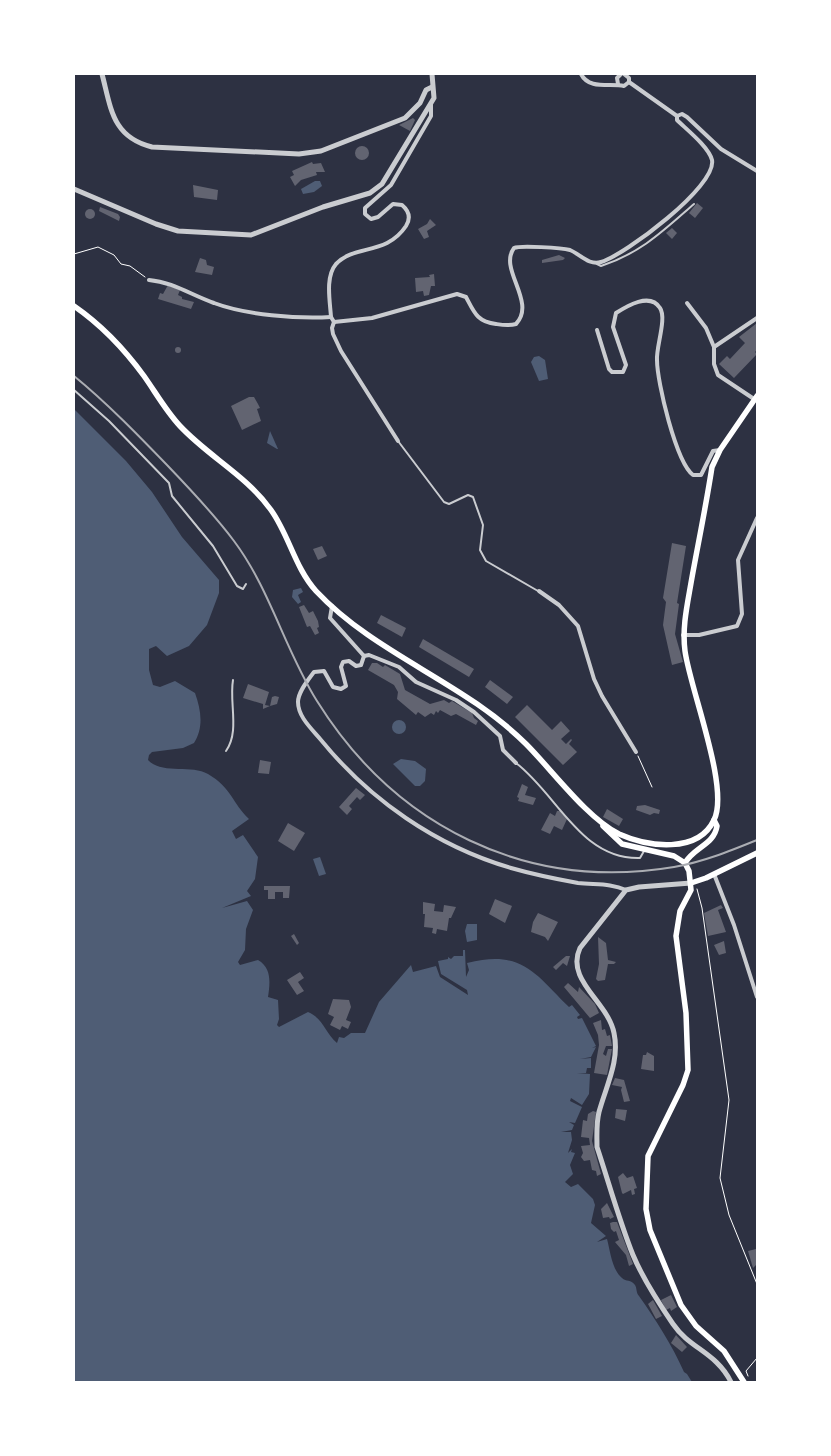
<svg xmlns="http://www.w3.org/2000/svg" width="831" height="1456" viewBox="0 0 831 1456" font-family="Manrope,sans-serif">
  <rect width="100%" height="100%" fill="#2d3142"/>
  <g fill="#4f5d75">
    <path d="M315 181H320L322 186 314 192 303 194 301 189Z"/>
    <path d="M539 356 545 360 548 379 539 381 531 362 534 357Z"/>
    <path d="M74 409 126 461 152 492 182 537 219 580V593L207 625 189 646 167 656 156 646 149 649V670L153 685 160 687 175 681 195 693C201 710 204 727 194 743L183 748 152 752 149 755 148 760C162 775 191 764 208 774 232 788 232 803 249 819L232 831 236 839 243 835 258 857 255 879 247 891 251 896 222 908 247 901 253 910 246 929 245 950 238 962 240 965 258 960C272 968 270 983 268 997L278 1000 279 1019 277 1025 279 1027 308 1012C324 1019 325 1033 337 1043L339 1037 344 1038 351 1033H365L379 1002 411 965 413 972 436 966 440 977 468 995 467 990 441 974 438 961 448 959V957L451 959 454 956H463V950H465L466 977 469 970 467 963C523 949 535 974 569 1007L572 1005 580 1015 577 1017 578 1019 582 1018 596 1046 592 1048 596 1047 591 1057 580 1059 591 1058V1068H587L586 1073H577L590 1074 589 1094 582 1105 571 1098 570 1101 582 1107 575 1123 569 1122 574 1125 572 1130 561 1132H571L572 1140 568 1153 572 1149 571 1152 575 1153 570 1165 573 1174 565 1182 571 1187 578 1184 593 1199 595 1205 591 1223 606 1236 597 1242 607 1239C610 1250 612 1270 622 1278 626 1282 631 1279 635 1285 637 1288 636 1293 639 1296 656 1320 672 1345 684 1372L687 1374 692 1382H74Z"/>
    <path d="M270 431 278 449H277L267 443Z"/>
    <path d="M301 588 303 592 298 595 301 602 298 604 292 597 293 590Z"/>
    <circle cx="399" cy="727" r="7"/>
    <path d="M401 759 415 761 426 769 425 781 420 786H415L393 764Z"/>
    <path d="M320 857 326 874 319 876 313 859Z"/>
    <path d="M467 924H477V940L467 942 465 931Z"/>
  </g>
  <g fill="#626471">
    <path d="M413 118 415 120 410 131 399 125Z"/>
    <circle cx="362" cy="153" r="7"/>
    <path d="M312 162 313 164 321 163 325 172H316L317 175 301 180 295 186 290 177 294 175 292 171Z"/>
    <path d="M193 185 218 190 217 200 194 197Z"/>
    <path d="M697 203 703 208 695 218 689 213Z"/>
    <path d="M100 207 118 214 120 217 119 221 99 211Z"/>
    <circle cx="90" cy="214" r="5"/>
    <path d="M430 219 436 225 427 231 429 237 424 239 418 229 427 224Z"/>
    <path d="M672 228 677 233 672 239 666 233Z"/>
    <path d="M559 255 565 258 563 260 542 263V260Z"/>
    <path d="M200 258 206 260 207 265 214 267 212 275 195 272Z"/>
    <path d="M434 274 435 286H431L429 295 424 296 423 291 416 292 415 278 430 277 429 275Z"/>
    <path d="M168 285 180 290 178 295 182 297V299L194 302 191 309 158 299 160 293 163 294Z"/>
    <path d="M757 323V350L755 352 757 354 734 378 719 364 727 356 730 359 745 343 739 337Z"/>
    <circle cx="178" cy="350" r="3"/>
    <path d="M249 397H254L258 404 260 408 257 409 261 421 242 430 231 406Z"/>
    <path d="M672 543 686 546 677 603 679 604 675 634 683 662 672 665 663 625 666 602 663 598Z"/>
    <path d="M322 546 327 556 318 560 313 549Z"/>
    <path d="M304 605 309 613 313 611 318 621 319 627 317 628 319 633 315 635 310 626 307 627 299 607Z"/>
    <path d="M381 615 406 628 402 637 377 623Z"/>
    <path d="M423 639 474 669 469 677 419 647Z"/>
    <path d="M372 663H377L383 667 385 665 400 674 405 690 430 704 444 700 449 703 452 701 472 713 474 718 478 721 476 725 456 714 451 716 440 710 438 713 436 711 434 715 431 713 425 717 418 712 416 715 397 699 398 692 394 685 368 670Z"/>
    <path d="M490 680 513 697 507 704 485 687Z"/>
    <path d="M248 684 269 692 265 705 270 706 263 709V704L243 698Z"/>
    <path d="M275 696 279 697 277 704 270 706 272 697Z"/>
    <path d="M527 705 552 730 561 721 570 731 561 739 566 744 571 739 572 740 569 744 577 752 563 765 515 717Z"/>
    <path d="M260 760 271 762 269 774 258 773Z"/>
    <path d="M522 784 528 787 525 795 536 798 533 805 518 801 519 798 517 797Z"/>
    <path d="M356 788 365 795 360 800 357 797 349 806 352 809 347 815 339 807Z"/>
    <path d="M645 805 660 810 659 814 654 813 650 815 636 810 637 806Z"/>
    <path d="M607 809 623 819 619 826 603 817Z"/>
    <path d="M557 811H561L567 819 562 830 554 826 550 834 541 830 550 813 555 816Z"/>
    <path d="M288 823 305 833 294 851 278 841Z"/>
    <path d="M264 886H290L289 898H283V892H275V899H268V890H264Z"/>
    <path d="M495 899 512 906 505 923 489 914Z"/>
    <path d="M423 902 435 904 434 911 443 912 444 905 456 907 451 918H449L447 931 437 929 436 934 432 933 433 928 424 927 425 914H423Z"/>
    <path d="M721 905 723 908 718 910 726 932 708 936 704 913Z"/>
    <path d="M538 913 558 922 548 941 545 937 531 932 533 922Z"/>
    <path d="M294 934 299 943 297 945 291 936Z"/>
    <path d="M598 937 606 943 608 960 616 962 614 964H608L605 980 598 981 596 979 599 964Z"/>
    <path d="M724 941 726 953 719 955 714 945Z"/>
    <path d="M566 956H570L567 966 563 963 556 970 553 967Z"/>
    <path d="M300 972 304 978 298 982 304 991 297 995 287 980Z"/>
    <path d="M568 983 578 992 579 987 595 1004 599 1013 590 1018 564 987Z"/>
    <path d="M333 999 349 1000 351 1007 346 1020 351 1022 348 1029 342 1026 340 1030 330 1025 334 1017 328 1014Z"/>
    <path d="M601 1020 602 1030 605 1029 607 1036 610 1035 612 1046H606L603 1054 606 1056 608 1049H612L607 1075 594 1073 599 1045 598 1035 593 1023Z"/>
    <path d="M647 1052 654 1056V1071L641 1069 643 1055H646Z"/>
    <path d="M615 1078 624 1080 630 1101 624 1102 621 1090 622 1087 612 1085Z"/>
    <path d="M616 1109 627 1110 625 1121 615 1118Z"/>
    <path d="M593 1111 596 1112 592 1141 601 1174 597 1176 596 1171 592 1170 590 1160 584 1161 581 1157 583 1153 581 1146 590 1145 589 1138 581 1137 583 1120 587 1121 588 1114Z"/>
    <path d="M623 1173 627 1178 633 1176 637 1188 634 1189 635 1194 632 1195 631 1190 623 1194 622 1193 618 1177Z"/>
    <path d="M607 1203 614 1217 610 1219 609 1217 603 1218 601 1209Z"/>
    <path d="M613 1222H617L633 1264 629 1266 626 1255 615 1242 619 1240 616 1231 614 1232 611 1229 610 1223Z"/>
    <path d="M756 1249 757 1264 753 1268 748 1251Z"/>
    <path d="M671 1295 677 1307 671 1311 670 1308 666 1310 661 1300Z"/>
    <path d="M653 1300 662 1316 656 1319 648 1304Z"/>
    <path d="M676 1335 687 1347 682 1352 671 1343Z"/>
  </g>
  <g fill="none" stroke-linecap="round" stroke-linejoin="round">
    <g stroke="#fff" stroke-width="1">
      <path d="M74 254 98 247 114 255 121 264 130 266 145 277"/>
      <path d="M638 756 652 787"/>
      <path d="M697 889 702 908 729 1100 720 1178 729 1215 757 1284"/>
      <path d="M748 1376 746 1371 757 1358"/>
    </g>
    <g stroke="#caccd0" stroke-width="2">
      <path d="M597 264 601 266C641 253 663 231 694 204"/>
      <path d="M74 390 109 421 169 483 172 496 213 546 237 586 243 589 246 584"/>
      <path d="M398 441 444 502 449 504 468 495 473 497 483 525 480 550 486 561 538 591"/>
      <path d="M226 751C240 731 229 703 233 680"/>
      <path d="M516 763C557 794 581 860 640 858L644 851"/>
    </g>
    <g stroke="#caccd0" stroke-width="4">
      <path d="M581 74C589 90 610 83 624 86L629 82"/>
      <path d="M624 74 629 78V82"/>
      <path d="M629 82 677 116 682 114 687 117 721 149 757 171"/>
      <path d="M618 84 617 78 621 74"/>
      <path d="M149 280C173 282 191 295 214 303 246 315 297 319 331 317"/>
      <path d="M687 303 706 328 714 347V364L718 375 754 399"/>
      <path d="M334 322 372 318 457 294 466 297C474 312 477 322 496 324 503 325 509 326 516 324 537 302 498 269 514 248 520 245 562 248 570 250 580 254 589 266 601 262 625 255 717 186 712 160 709 147 686 129 677 120V116"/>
      <path d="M334 322 331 317C330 301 325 277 336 264 355 244 386 256 406 226 411 218 409 211 402 205L393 204 378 217 371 219 365 214V208L391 185 431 116V104"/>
      <path d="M334 322 332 328 333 334 341 351 398 441"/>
      <path d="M597 330 609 369 612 372H623L626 365 613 327 616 313C627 306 650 292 660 308 667 318 656 347 657 360 657 382 676 462 693 475H701L713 451 720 450"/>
      <path d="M714 347 757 318"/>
      <path d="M539 591 559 605 578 626 594 679 602 696 636 752"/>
      <path d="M332 606 330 618 364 656 369 655 399 667 416 682 456 700 474 712 500 736 503 750 516 763"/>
      <path d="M683 635H699L737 626 742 614 738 560 757 518"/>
      <path d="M364 656 361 665 356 666 349 661 343 662 341 667 346 686 341 689 333 687 324 671 314 672C308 680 298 692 298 702 298 717 312 729 321 740 370 800 436 846 511 868 532 874 556 879 578 883 595 885 611 883 626 890"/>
      <path d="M714 874 734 925 757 997"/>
    </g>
    <g stroke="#caccd0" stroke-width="5">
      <path d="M102 74C111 108 112 137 152 147L299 154 321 151 405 118 420 103 426 90 432 87"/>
      <path d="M74 189 156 224 178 231 251 235 323 207 370 193 382 184 434 98 432 74"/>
      <path d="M691 883 639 887 626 890 580 948C565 980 608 1002 614 1033 620 1061 606 1086 599 1112 596 1124 597 1135 597 1147 609 1183 619 1220 633 1255 643 1279 658 1302 673 1324 690 1349 716 1352 731 1382"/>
    </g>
    <g stroke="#fff" stroke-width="5.5">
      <path d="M74 306C100 324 125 350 144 376 156 393 166 411 180 426 209 457 246 475 271 510 289 535 295 568 316 591 376 655 464 682 526 744 552 770 587 818 619 834 648 847 698 854 714 820 730 788 690 689 685 651 682 628 687 606 691 583 698 544 706 506 712 467L720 450 757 396"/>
      <path d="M603 826 622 844 674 856 685 863 689 871 691 890 680 911 676 936 686 1013 688 1070 683 1085 648 1156 646 1209 650 1230 681 1305 696 1326 724 1351 744 1382"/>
      <path d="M685 863C694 847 714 845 717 826L714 820"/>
      <path d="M691 883 706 878 757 853"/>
    </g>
    <path stroke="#abadb3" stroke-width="2" d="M74 376C107 403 137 434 167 465 190 489 214 514 234 541 270 589 285 650 317 701 395 826 526 892 674 867 703 862 730 851 757 840"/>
  </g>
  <rect width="831" height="1456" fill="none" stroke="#ffffff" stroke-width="150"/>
</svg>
